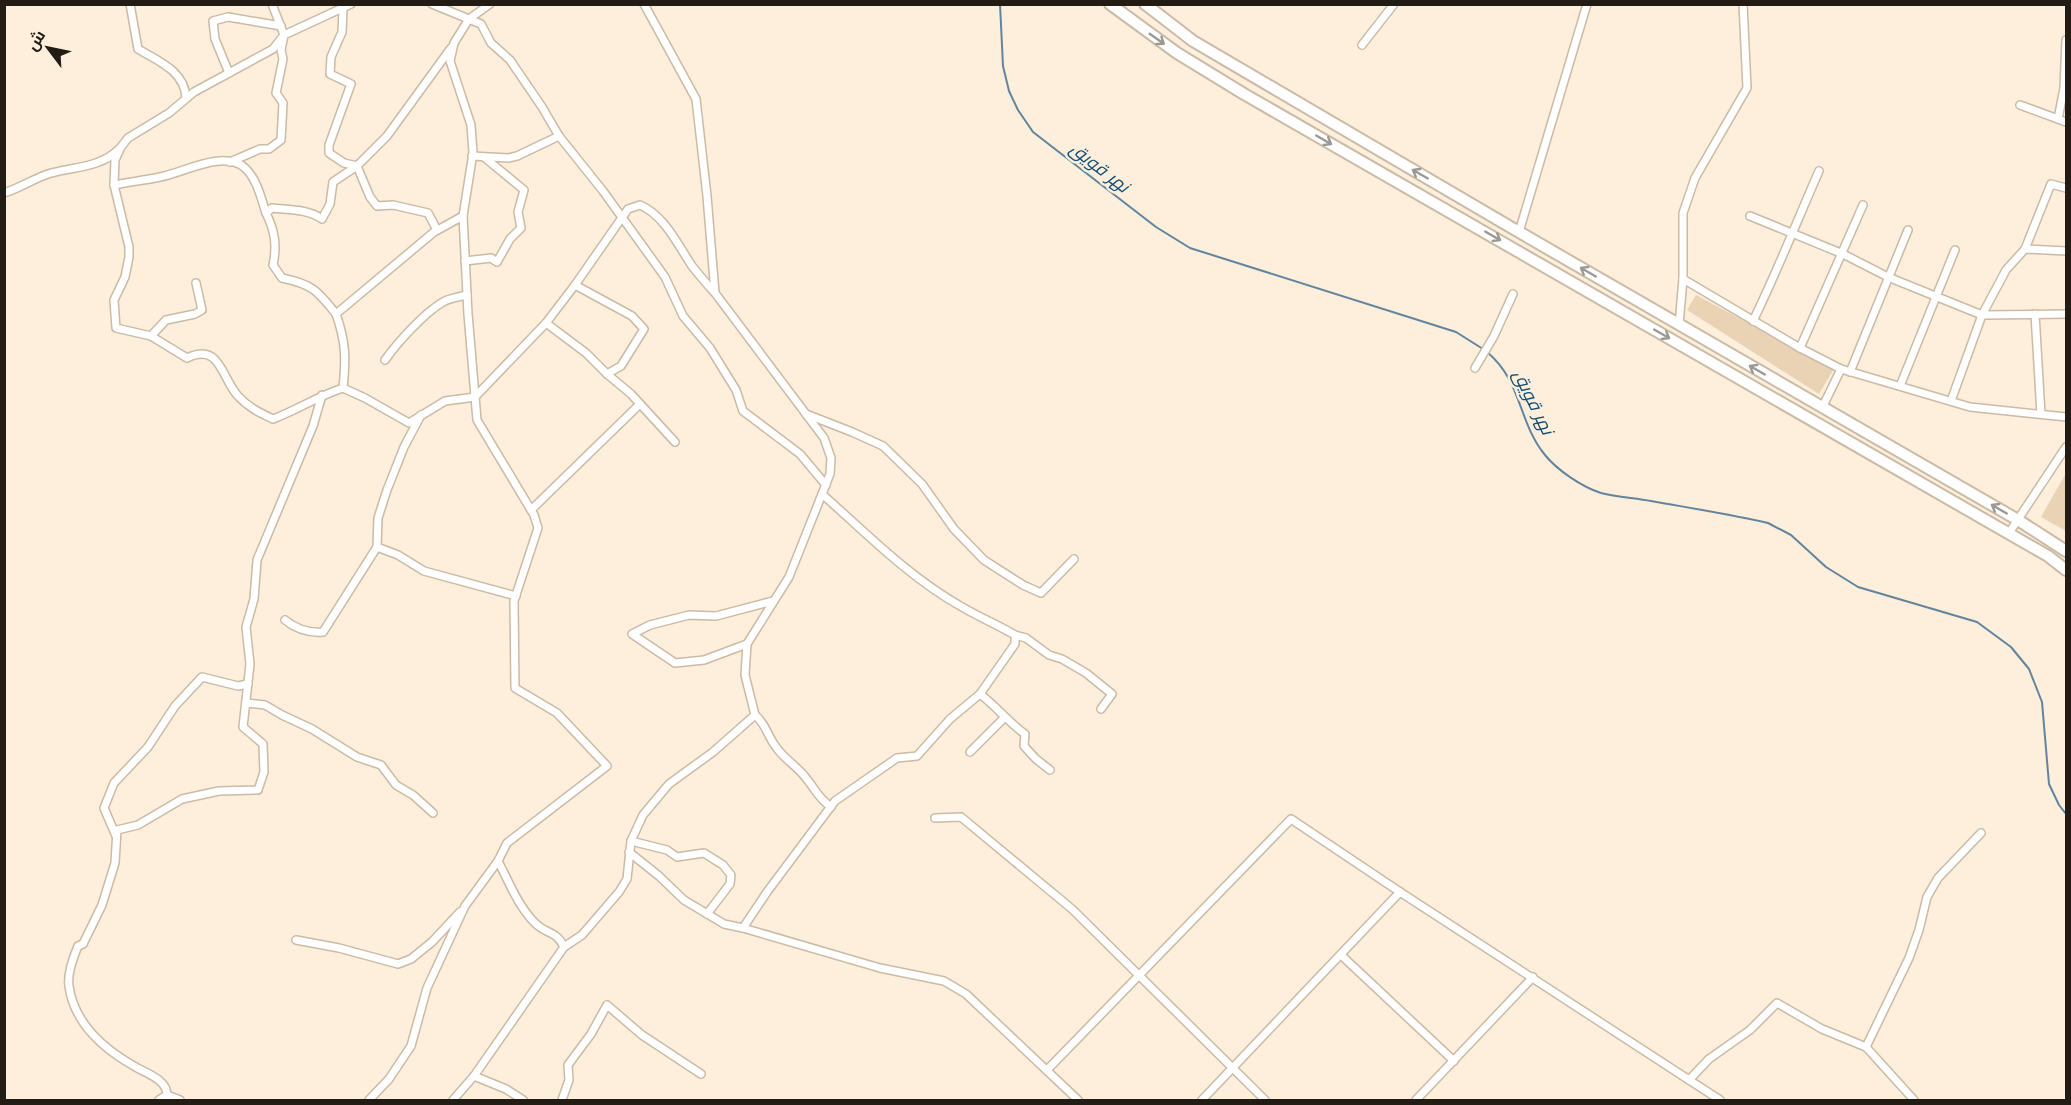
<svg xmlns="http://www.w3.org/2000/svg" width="2071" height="1105" viewBox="0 0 2071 1105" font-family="Inter,Cairo,sans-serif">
  <rect width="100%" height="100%" fill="#fdefdc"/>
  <g fill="#ead3b4">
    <path d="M1696 295 1834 369 1819 394 1687 310Z"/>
    <path d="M2066 473V531L2041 517Z"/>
  </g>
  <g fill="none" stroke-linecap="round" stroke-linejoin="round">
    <g stroke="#62849f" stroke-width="2">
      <path d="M1000 4 1003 66 1009 91 1018 110 1033 132 1156 227 1190 248 1456 332 1483 349"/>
      <path d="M1487 352C1522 381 1518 422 1545 455 1557 470 1582 487 1601 493 1617 497 1635 498 1651 501 1690 508 1729 514 1768 523L1791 535 1826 567 1858 587 1977 622 2011 647 2029 669 2042 702 2049 784 2059 805 2066 814"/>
    </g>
    <g stroke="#cbbaa4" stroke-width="10">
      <g id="street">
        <path d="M130 4 138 49C158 61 185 71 186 98"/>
        <path d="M351 4 284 35 273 49 194 92 169 113 128 138 121 147 115 160 114 185 129 247V257L125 277 114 300 116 328 151 336 187 358C220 342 221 377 238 396 248 407 260 413 273 419 297 410 318 396 343 388L365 398 409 423 445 401 475 397 546 323 575 285 628 209 640 205C664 215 678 245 692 266 699 275 707 284 714 292"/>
        <path d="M432 4 481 24 491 43 510 60 542 107 559 136 517 156 508 158 472 156"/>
        <path d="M1743 4 1747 88 1695 178 1683 213V279L1800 348 1841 369"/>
        <path d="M343 9 342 32 331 57 330 74 351 84 329 145V153L344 163 357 166"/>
        <path d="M2066 40 2064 88 2058 119 2066 122"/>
        <path d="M1362 45 1394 4"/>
        <path d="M229 73 215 39 213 21 228 17 281 26"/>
        <path d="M2020 105 2058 119"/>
        <path d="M559 136 603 191 665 277 683 316 710 348 736 390 743 411 800 454 826 485"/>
        <path d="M230 162 260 149H269L281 140 283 103 276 93 283 59 281 50 284 35 272 4"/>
        <path d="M114 185C130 182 145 180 160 177 183 173 224 149 245 168 257 179 261 198 266 213"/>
        <path d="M4 193C20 188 33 179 48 174 71 167 101 168 119 149"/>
        <path d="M1750 216 1843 254 1888 277 1982 315 2066 314"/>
        <path d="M437 230 428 213 393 205 377 206 370 197 357 166 387 136 451 48"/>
        <path d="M1519 232 1587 4"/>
        <path d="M2025 249 2066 251"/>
        <path d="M465 261 491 258 497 262 510 239 521 228 518 212 524 190 484 157"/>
        <path d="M336 314C318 291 312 284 282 278L273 265C277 246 275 231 266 213L272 208C289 210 308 209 322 219L330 204 333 182 357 166"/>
        <path d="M2035 314 2041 414"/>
        <path d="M1753 321C1777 272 1797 221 1819 171"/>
        <path d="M546 323 586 353 607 374 621 366 644 329 632 316 575 285"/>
        <path d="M1679 325 1683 279"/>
        <path d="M151 336 166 320 195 314 202 310 196 283"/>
        <path d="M1800 348 1863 205"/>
        <path d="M385 360C398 342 424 313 443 302 450 298 459 297 467 295"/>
        <path d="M1475 368 1494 336 1513 294"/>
        <path d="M1850 372 1908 230"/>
        <path d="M607 374 631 394 675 442"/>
        <path d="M1900 386 1955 250"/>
        <path d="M343 388C346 359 346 342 336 314L434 232 463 216"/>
        <path d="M1951 401 1982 315 2006 270 2025 249 2051 184 2066 188"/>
        <path d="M1822 408 1841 369 1970 407 2066 417"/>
        <path d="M806 414 852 432 883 446 922 484 954 529 984 560 1023 585 1041 593 1074 559"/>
        <path d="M531 510 640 404"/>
        <path d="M2009 533 2066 447"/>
        <path d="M377 547 398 555 424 571 516 596"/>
        <path d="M285 620C296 629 309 633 323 632L377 547 378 518 387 490 404 447 421 415"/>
        <path d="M1015 635 1026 638 1049 655 1062 659 1086 673 1112 694 1101 709"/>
        <path d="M747 644 704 660 675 663 632 634 650 625 689 615 716 616 773 601"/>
        <path d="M980 694C996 706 1008 722 1025 734L1024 746 1036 759 1050 770"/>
        <path d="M246 703 265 705 282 715 312 729 357 757 381 765 396 785 413 795 433 813"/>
        <path d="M755 715C766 724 767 735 776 747 784 759 797 766 806 778 816 790 817 797 831 807"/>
        <path d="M970 752 1004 718"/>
        <path d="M935 818 961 817 1072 909 1265 1100"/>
        <path d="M116 836 104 808 114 783 148 747 175 706 202 677 238 686 248 684"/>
        <path d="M631 841 667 850 677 857 704 853 723 865 731 875 730 884 707 914"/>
        <path d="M629 852 659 876 684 900 724 924 743 928 767 892 835 801 897 758 917 756 950 719 980 694 1015 644V635C998 625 979 617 962 607 910 578 867 534 822 494"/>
        <path d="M498 861C509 882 518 906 535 923 547 935 556 930 564 947"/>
        <path d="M743 928 880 968 944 981 966 994 1078 1100"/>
        <path d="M296 940 339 948 398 964 411 959 432 942 460 912"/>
        <path d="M1341 955 1454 1061"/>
        <path d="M1047 1070 1291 819 1400 892 1720 1100"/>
        <path d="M474 1076 506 1089 523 1100"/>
        <path d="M1689 1080 1709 1059 1750 1030 1777 1003 1822 1029 1866 1047"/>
        <path d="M167 1095C167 1079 145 1073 134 1066 104 1049 74 1023 69 986 67 974 73 958 78 946L83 944 102 905 115 863 117 830 138 825 182 799 219 791 258 790 264 772 263 744 243 727 250 664 246 627 254 599 257 560 313 426 322 395"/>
        <path d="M159 1100 167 1095 180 1100"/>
        <path d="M369 1100 389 1079 411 1046 427 988 465 906 498 861 507 843 607 766 557 713 515 688 514 601 538 528 534 515 477 420 468 314 463 216 473 153 471 125 450 61 454 43 469 19 490 4"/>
        <path d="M453 1100 474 1076 564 947 582 935 619 892 627 879 631 841 643 815 669 784 713 752 755 715 745 675 747 644 789 577 830 474 831 458 824 438 715 293 707 196 696 99 644 4"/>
        <path d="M562 1100 569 1080 568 1065 591 1034 607 1005 642 1035 701 1074"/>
        <path d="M1202 1100 1400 892"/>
        <path d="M1416 1100 1533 977"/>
        <path d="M1914 1100 1866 1047 1909 958 1919 930 1927 897 1938 878 1981 833"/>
      </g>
    </g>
    <g stroke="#cbbaa4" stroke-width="14">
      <g id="secondary">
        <path d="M1110 4 1177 53 1244 94 2048 556 2066 570"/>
        <path d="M1145 4 1193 41 1519 232 2018 520 2066 551"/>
      </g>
    </g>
    <use href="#street" stroke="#fff" stroke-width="7"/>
    <use href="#secondary" stroke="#fff" stroke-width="10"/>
  </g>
  <defs><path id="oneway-shaft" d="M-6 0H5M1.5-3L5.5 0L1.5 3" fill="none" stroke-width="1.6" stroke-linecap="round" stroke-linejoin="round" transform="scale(1.5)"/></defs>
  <g stroke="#9c9995">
    <use href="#oneway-shaft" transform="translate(1157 39) rotate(35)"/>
    <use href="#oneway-shaft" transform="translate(1324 140) rotate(30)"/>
    <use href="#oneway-shaft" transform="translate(1420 174) rotate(-150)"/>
    <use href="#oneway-shaft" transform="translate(1493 236) rotate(30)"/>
    <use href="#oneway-shaft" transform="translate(1588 272) rotate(-150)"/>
    <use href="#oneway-shaft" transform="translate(1662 334) rotate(30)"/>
    <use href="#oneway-shaft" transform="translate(1757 370) rotate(-150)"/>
    <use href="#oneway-shaft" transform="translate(1999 509) rotate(-150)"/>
  </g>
  <g text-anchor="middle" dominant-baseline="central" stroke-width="5" stroke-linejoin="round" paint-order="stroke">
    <g font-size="18" font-style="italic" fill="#0e4b71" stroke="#fdefdc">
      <text transform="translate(1100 167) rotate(38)">نهر قويق</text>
      <text transform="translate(1534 402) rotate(64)">نهر قويق</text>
    </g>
  </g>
  <rect width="2071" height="1105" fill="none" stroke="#221c14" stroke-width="12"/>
  <g transform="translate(48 48) rotate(302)" stroke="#fdefdc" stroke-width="4.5" paint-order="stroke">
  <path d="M0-4.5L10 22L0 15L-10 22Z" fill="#221c14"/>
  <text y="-9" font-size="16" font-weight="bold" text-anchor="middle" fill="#221c14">ش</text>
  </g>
</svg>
